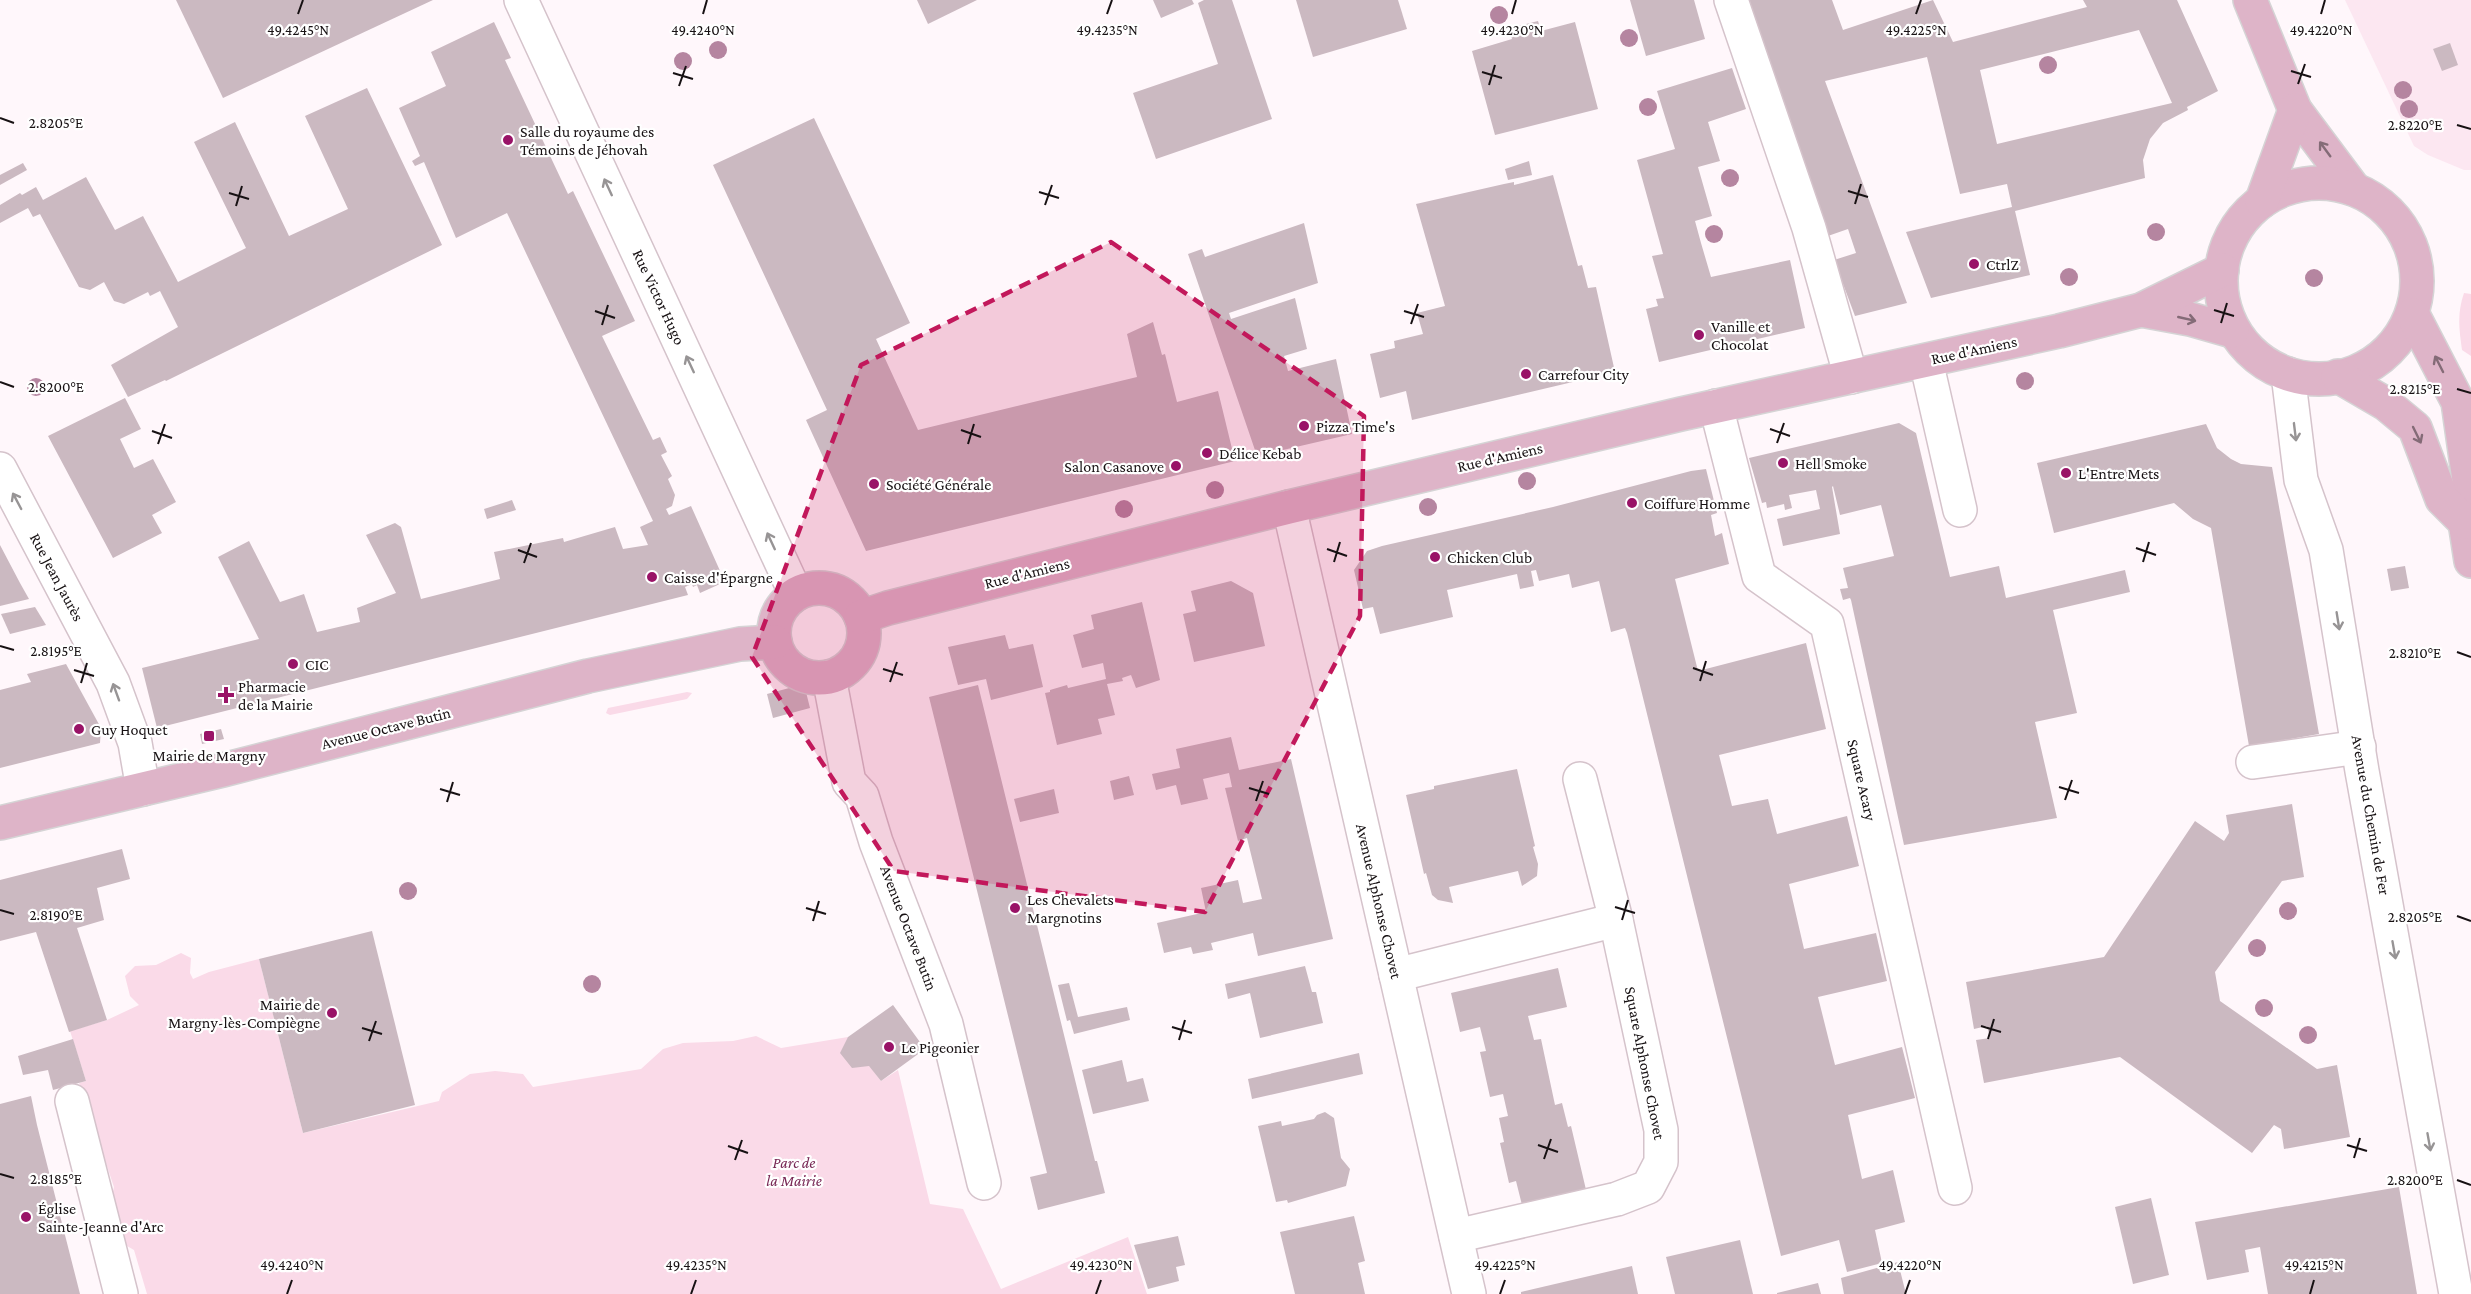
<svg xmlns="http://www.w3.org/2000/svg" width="2471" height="1294" viewBox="0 0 2471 1294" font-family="'Crimson Pro',serif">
  <rect width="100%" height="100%" fill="#fff7fb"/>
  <path fill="#fce7f1" d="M2345 0H2471V170H2464L2428 155 2414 146Z"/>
  <g fill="#fadae8">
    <path d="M2464 293 2471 294V356L2462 350C2459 329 2457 313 2464 293Z"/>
    <path d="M687 692 692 693 687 699 610 715 606 713 608 708Z"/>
    <path d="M181 953 191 958 190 973 193 979 209 972 259 959 303 1133 439 1101 442 1092 470 1074 495 1071 523 1074 533 1087 641 1069 663 1049 683 1043 733 1041 756 1036 781 1048 848 1037 881 1081 898 1070 930 1204 963 1209 1001 1289 1128 1237 1147 1294H147L134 1250 113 1238 108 1214 114 1187 79 1083 86 1081 70 1031 107 1020 139 1005 130 996 125 976 135 966 156 965Z"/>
  </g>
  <g fill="#cbb9c1" fill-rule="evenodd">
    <path d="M176 0H433L223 98Z"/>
    <path d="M917 0H977L928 24Z"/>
    <path d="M1153 0H1192L1194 4 1161 18Z"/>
    <path d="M1204 0H1232L1272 119 1156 159 1133 93 1218 64 1198 3Z"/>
    <path d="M1296 0H1398L1407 29 1313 57Z"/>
    <path d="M1630 0H1694L1705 39 1646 56Z"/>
    <path d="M1741 0H1832L1843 30 1933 0 1953 42 2087 7 2083 0H2177L2218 91 2187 107 2188 110 2163 123 2150 139 2143 160 2145 178 2015 211 2030 275 1931 298 1906 232 2012 207 2007 184 1960 194 1927 57 1825 81 1907 303 1855 316 1834 260 1856 253 1848 229 1825 237ZM2139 30 2172 103 1997 144 1980 70Z"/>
    <path d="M1538 21 1541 31 1575 22 1598 109 1495 135 1472 51 1512 39 1509 28Z"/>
    <path d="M494 22 511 58 505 60 568 194 573 191 635 321 602 336 653 440 660 437 667 452 661 455 672 476 668 479 675 495 672 506 666 509 669 515 691 506 721 573 716 576 720 584 700 593 697 585 693 587 692 584 685 587 688 595 157 728 142 668 259 639 218 557 249 541 280 602 304 594 317 632 360 622 357 608 396 593 366 535 395 523 401 527 421 599 500 579 494 552 563 538 564 542 615 527 623 549 648 545 640 527 653 521 507 213 456 238 424 162 415 166 412 161 420 156 399 108 446 86 431 52Z"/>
    <path d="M2450 43 2458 65 2442 71 2433 49Z"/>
    <path d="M1732 68 1746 109 1708 122 1720 161 1698 167 1712 216 1695 221 1701 243 1711 277 1790 260 1805 328 1659 362 1646 309 1658 306 1656 299 1664 298 1652 256 1663 254 1637 160 1675 149 1657 91Z"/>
    <path d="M367 88 442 245 166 381 165 380 128 397 111 365 178 327 160 291 150 296 148 292 124 304 114 301 104 282 90 290 79 287 40 214 33 217 28 208 0 223V205L20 193 22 195 36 187 43 200 86 177 115 230 143 216 178 282 246 248 194 142 235 122 289 236 348 209 305 116Z"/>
    <path d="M814 118 910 323 876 339 918 430 1137 377 1127 334 1153 322 1162 355 1165 354 1177 402 1218 391 1235 461 866 551 806 420 827 410 713 165Z"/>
    <path d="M1529 161 1532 175 1508 180 1505 169Z"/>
    <path d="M23 163 27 170 0 185V175Z"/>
    <path d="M1553 175 1578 266 1582 265 1588 288 1596 287 1615 372 1412 420 1406 391 1380 398 1370 354 1395 348 1394 341 1423 334 1417 313 1445 306 1416 204 1504 184 1514 182V185Z"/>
    <path d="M1304 223 1318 283 1229 313 1231 319 1295 298 1307 349 1284 356 1288 371 1336 359 1352 434 1257 456 1188 254 1202 249 1205 257Z"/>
    <path d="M125 398 141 429 120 439 134 468 153 459 176 502 152 515 162 533 113 558 48 436Z"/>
    <path d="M1899 423 1916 433 1950 577 1999 566 2006 598 2125 570 2130 592 2053 610 2077 713 2035 722 2057 818 1904 845 1851 600 1850 598 1843 600 1840 589 1848 588 1843 568 1894 556 1881 505 1840 515 1833 486 1832 487 1840 534 1783 546 1777 519 1820 509 1816 490 1789 495 1792 508 1785 510 1784 504 1767 508 1766 502 1762 503 1749 458Z"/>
    <path d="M2206 424 2217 448 2231 459 2241 464 2272 467 2319 734 2249 746 2211 528 2193 519 2174 503 2054 533 2037 463Z"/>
    <path d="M1706 469 1717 513 1711 515 1715 536 1722 533 1729 564 1675 579 1698 671 1806 643 1826 729 1719 755 1732 806 1768 799 1777 834 1847 816 1859 866 1789 884 1804 949 1876 933 1887 981 1818 997 1835 1065 1902 1047 1915 1098 1848 1115 1862 1179 1893 1170 1905 1222 1875 1230 1882 1263 1847 1272 1839 1240 1781 1256 1627 633 1625 628 1611 632 1599 581 1572 588 1569 574 1539 581 1536 570 1531 571 1534 586 1520 589 1517 574 1447 590 1453 617 1380 634 1373 607 1363 609 1354 570 1367 551 1382 546 1553 507 1691 471Z"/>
    <path d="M512 500 516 510 487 519 484 509Z"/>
    <path d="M0 545 20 583 29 599 0 606Z"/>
    <path d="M2405 566 2409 588 2391 591 2387 569Z"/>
    <path d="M1231 581 1253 593 1265 646 1194 662 1183 614 1196 611 1191 591Z"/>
    <path d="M1142 602 1160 680 1136 688 1131 675 1122 678 1123 681 1107 684 1115 715 1098 719 1102 734 1057 745 1045 693 1050 692V690L1067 685 1068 688 1106 679 1103 663 1082 668 1073 635 1094 629 1091 615Z"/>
    <path d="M35 607 46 625 10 634 1 614Z"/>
    <path d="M1005 635 1009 649 1033 644 1043 687 991 700 986 679 958 685 948 647Z"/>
    <path d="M66 664 101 728 100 743 0 768V690L31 682 27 674Z"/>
    <path d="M804 684 810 708 773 718 767 694Z"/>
    <path d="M978 685 1095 1161H1097L1105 1193 1038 1210 1030 1177 1047 1173 929 697Z"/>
    <path d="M221 729 224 739 202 744 200 734Z"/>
    <path d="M1231 737 1239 770 1291 759 1333 939 1258 956 1253 933 1211 943 1213 950 1193 954 1191 947 1164 953 1157 923 1206 912 1201 888 1238 880 1243 903 1262 899 1247 838 1238 841 1225 788 1232 787 1229 773 1203 779 1208 799 1181 805 1176 785 1156 790 1152 774 1180 768 1176 749Z"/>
    <path d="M1517 769 1535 846 1533 847 1538 864 1537 876 1522 886 1518 871 1449 887 1453 903 1438 900 1432 895 1426 873 1424 874 1406 795 1434 789V786Z"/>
    <path d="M1129 776 1134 795 1114 800 1110 781Z"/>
    <path d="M1054 789 1059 813 1020 822 1014 799Z"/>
    <path d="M2292 804 2304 877 2282 881 2215 972 2220 1001 2317 1069 2337 1065 2350 1137 2284 1149 2281 1129 2274 1125 2252 1153 2120 1057 1984 1083 1976 1040 1990 1038 1987 1026 1974 1029 1966 982 2104 957 2195 821 2224 841 2229 833 2226 815Z"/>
    <path d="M122 849 130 879 97 888 104 920 77 928 107 1020 69 1032 36 932 0 941V880Z"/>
    <path d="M372 931 415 1105 303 1133 259 959Z"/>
    <path d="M1305 966 1312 992H1316L1323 1023 1260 1038 1250 993 1228 999 1225 984Z"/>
    <path d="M1558 968 1567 1007 1528 1016 1534 1040 1541 1039 1555 1105 1562 1103 1568 1127 1571 1126 1587 1194 1523 1209 1516 1181 1509 1183 1500 1143 1504 1142 1499 1118 1508 1116 1503 1094 1490 1097 1480 1052 1486 1051 1480 1027 1460 1032 1451 993Z"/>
    <path d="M1069 983 1078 1017 1127 1007 1130 1020 1074 1034 1070 1020 1067 1021 1058 985Z"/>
    <path d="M893 1005 925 1049 881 1081 869 1066 852 1068 840 1053 848 1037Z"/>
    <path d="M73 1039 86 1081 53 1090 48 1070 23 1075 18 1056Z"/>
    <path d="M1359 1053 1363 1074 1252 1099 1248 1079Z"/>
    <path d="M1122 1060 1127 1082 1143 1078 1149 1101 1093 1114 1082 1070Z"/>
    <path d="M31 1096 37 1125 80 1294H0V1104Z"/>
    <path d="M1325 1112 1334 1118 1341 1158 1350 1169 1346 1186 1288 1203 1287 1200 1276 1202 1258 1126 1281 1121 1282 1126 1314 1119 1317 1115Z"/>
    <path d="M2399 1187 2417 1294H2268L2260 1247 2245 1250 2249 1272 2207 1280 2195 1222Z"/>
    <path d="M2151 1198 2169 1275 2133 1284 2115 1207Z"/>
    <path d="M1354 1216 1365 1261 1358 1263 1365 1294H1295L1280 1232Z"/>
    <path d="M1178 1236 1185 1265 1176 1267 1179 1281 1148 1289 1134 1245Z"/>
    <path d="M1740 1240 1753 1294H1675L1666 1257Z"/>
    <path d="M1898 1262 1906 1294H1844L1841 1278Z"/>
    <path d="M1632 1266 1638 1294H1521V1292Z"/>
    <path d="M1818 1283 1821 1294H1777V1293Z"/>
  </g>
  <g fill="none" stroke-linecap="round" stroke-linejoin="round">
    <g stroke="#d5c3cb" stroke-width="36">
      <g id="minor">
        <path d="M521 0 796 594"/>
        <path d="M1731 0 1809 228 1851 377"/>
        <path d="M1926 361 1960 510"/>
        <path d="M2288 374 2301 480 2326 550 2362 771 2456 1294"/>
        <path d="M1716 406 1759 576 1827 624 1955 1188"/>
        <path d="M0 469 113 683 135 743 143 789"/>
        <path d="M1289 507 1469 1294"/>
        <path d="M829 677 849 782 862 796 876 842 946 1024 984 1183"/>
        <path d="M2253 762 2359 747"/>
        <path d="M1396 975 1616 920"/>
        <path d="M72 1101 121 1294"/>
        <path d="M1456 1236 1617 1199 1648 1187 1661 1162V1130L1616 920 1580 779"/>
      </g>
    </g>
    <g stroke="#d5d4d5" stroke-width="36">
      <g id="major">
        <path d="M2250 0 2295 110 2354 189"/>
        <circle cx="2319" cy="281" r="98"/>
        <path d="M2262 201 2295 110"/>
        <path d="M2141 310 2190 319 2232 331"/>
        <path d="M2413 315 2458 402 2470 487 2465 522 2471 561"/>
        <path d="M2338 376 2386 404 2415 428 2442 499 2465 522"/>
        <circle cx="819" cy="633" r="45"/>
        <path d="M861 617 888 608 1289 507 1681 414 2059 331 2141 310 2222 270"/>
        <path d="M0 823 223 770 588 676 740 644 775 642"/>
      </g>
    </g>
    <use href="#minor" stroke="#fff" stroke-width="33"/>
    <use href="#major" stroke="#deb4c8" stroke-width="33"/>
  </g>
  <g fill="#b585a0">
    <circle cx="1499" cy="15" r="9"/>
    <circle cx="1629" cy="38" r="9"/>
    <circle cx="718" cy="50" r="9"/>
    <circle cx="683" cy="61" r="9"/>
    <circle cx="2048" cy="65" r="9"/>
    <circle cx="2403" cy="90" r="9"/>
    <circle cx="1648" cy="107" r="9"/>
    <circle cx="2409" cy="109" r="9"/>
    <circle cx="1730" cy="178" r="9"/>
    <circle cx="2156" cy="232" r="9"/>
    <circle cx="1714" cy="234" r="9"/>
    <circle cx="2069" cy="277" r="9"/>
    <circle cx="2314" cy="278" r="9"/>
    <circle cx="2025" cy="381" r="9"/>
    <circle cx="36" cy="387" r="9"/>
    <circle cx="1527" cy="481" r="9"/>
    <circle cx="1215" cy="490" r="9"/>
    <circle cx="1428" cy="507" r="9"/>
    <circle cx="1124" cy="509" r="9"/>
    <circle cx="408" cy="891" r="9"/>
    <circle cx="2288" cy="911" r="9"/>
    <circle cx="2257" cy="948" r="9"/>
    <circle cx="592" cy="984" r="9"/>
    <circle cx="2264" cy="1008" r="9"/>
    <circle cx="2308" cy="1035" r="9"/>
  </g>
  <defs><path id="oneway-shaft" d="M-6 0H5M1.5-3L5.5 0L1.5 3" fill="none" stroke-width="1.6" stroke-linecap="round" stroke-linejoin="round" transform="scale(1.5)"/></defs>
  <g stroke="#846b77">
    <use href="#oneway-shaft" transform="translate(2325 149) rotate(-126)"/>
    <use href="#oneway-shaft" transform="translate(2187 319) rotate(13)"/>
    <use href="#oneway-shaft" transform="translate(2439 364) rotate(-117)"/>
    <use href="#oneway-shaft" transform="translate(2417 435) rotate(64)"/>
  </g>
  <g stroke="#979495">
    <use href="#oneway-shaft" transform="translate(608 187) rotate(-115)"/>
    <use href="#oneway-shaft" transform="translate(690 364) rotate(-115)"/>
    <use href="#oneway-shaft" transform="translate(2295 432) rotate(83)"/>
    <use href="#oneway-shaft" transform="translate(17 501) rotate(-118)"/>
    <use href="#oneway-shaft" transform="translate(771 541) rotate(-115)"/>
    <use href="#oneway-shaft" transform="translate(2338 621) rotate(81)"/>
    <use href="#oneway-shaft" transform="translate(116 692) rotate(-110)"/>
    <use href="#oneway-shaft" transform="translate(2394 950) rotate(80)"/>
    <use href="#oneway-shaft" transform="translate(2429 1142) rotate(80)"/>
  </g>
  <path fill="#c2185b" fill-opacity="0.2" stroke="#c2185b" stroke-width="4.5" stroke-dasharray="12 8" stroke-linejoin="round" d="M1111 242 1364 416 1360 616 1205 912 894 871 752 657 861 365Z"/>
  <path fill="none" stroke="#171113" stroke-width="2" d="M298 14 303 0M703 14 707 0M1107 14 1112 0M1512 14 1516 0M1916 14 1921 0M2321 14 2325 0M2291 71 2311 77M1482 72 1502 78M673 73 693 79M2298 84 2305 64M1489 85 1495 65M679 86 686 66M0 118 14 123M2457 125 2471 129M1848 191 1868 197M1039 192 1059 198M229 193 249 199M1855 204 1861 184M1045 205 1052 185M236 206 242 186M2214 310 2234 316M595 311 615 318M1404 311 1424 317M2221 323 2227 303M1411 324 1418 304M602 325 608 305M0 382 14 387M2457 389 2471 393M1770 429 1790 436M961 430 981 437M152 431 172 438M1777 443 1784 423M158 444 165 424M968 444 974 424M2136 548 2156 555M1327 549 1347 556M518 550 537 557M1334 562 1340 542M2143 562 2149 542M524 563 531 543M0 646 14 650M2457 652 2471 657M1693 668 1713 675M883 669 903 675M74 670 94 676M1700 681 1706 661M890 682 897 662M81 683 87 663M2059 787 2079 793M1249 788 1269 794M440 789 460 795M2065 800 2072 780M1256 801 1263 781M447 802 453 782M1615 907 1635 913M806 908 826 914M0 910 14 914M2457 916 2471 921M1622 920 1628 900M813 921 819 901M1981 1026 2001 1032M1172 1027 1192 1033M362 1028 382 1034M1988 1039 1994 1019M1179 1040 1185 1020M369 1041 376 1021M1538 1145 1558 1152M2347 1145 2367 1151M728 1146 748 1153M2354 1158 2360 1138M1544 1159 1551 1139M735 1160 742 1140M0 1174 14 1178M2457 1180 2471 1185M287 1294 292 1280M691 1294 696 1280M1096 1294 1101 1280M1500 1294 1505 1280M1905 1294 1910 1280M2310 1294 2314 1280"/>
  <g fill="#991367" stroke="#fff" stroke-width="2">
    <circle cx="508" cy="140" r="6"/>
    <circle cx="1974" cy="264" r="6"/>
    <circle cx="1699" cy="335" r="6"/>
    <circle cx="1526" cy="374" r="6"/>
    <circle cx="1304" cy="426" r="6"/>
    <circle cx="1207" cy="453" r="6"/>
    <circle cx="1783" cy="463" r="6"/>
    <circle cx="1176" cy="466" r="6"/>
    <circle cx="2066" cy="473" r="6"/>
    <circle cx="874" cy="484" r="6"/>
    <circle cx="1632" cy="503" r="6"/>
    <circle cx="1435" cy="557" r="6"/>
    <circle cx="652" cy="577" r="6"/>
    <circle cx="293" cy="664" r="6"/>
    <path d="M223 686h6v6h6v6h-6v6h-6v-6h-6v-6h6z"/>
    <circle cx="79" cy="729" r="6"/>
    <rect x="203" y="730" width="12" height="12" rx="3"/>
    <circle cx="1015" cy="908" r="6"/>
    <circle cx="332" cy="1013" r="6"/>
    <circle cx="889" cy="1047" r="6"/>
    <circle cx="26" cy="1217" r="6"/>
  </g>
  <g text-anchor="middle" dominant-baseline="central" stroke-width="4.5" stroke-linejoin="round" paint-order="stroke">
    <g font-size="16" fill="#171113" stroke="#fff" text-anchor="start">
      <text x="520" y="131">Salle du royaume des<tspan x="520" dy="18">Témoins de Jéhovah</tspan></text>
      <text x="1986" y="264">CtrlZ</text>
      <text x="1711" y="326">Vanille et<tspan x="1711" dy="18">Chocolat</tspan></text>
      <text x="1538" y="374">Carrefour City</text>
      <text x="1316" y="426">Pizza Time's</text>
      <text x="1219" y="453">Délice Kebab</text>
      <text x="1795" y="463">Hell Smoke</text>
      <text x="1164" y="466" text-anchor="end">Salon Casanove</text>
      <text x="2078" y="473">L'Entre Mets</text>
      <text x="886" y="484">Société Générale</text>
      <text x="1644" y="503">Coiffure Homme</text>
      <text x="1447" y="557">Chicken Club</text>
      <text x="664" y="577">Caisse d'Épargne</text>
      <text x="305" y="664">CIC</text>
      <text x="238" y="686">Pharmacie<tspan x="238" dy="18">de la Mairie</tspan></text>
      <text x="91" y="729">Guy Hoquet</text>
      <text x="209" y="755" text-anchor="middle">Mairie de Margny</text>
      <text x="1027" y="899">Les Chevalets<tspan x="1027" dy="18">Margnotins</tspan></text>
      <text x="320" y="1004" text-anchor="end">Mairie de<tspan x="320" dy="18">Margny-lès-Compiègne</tspan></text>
      <text x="901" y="1047">Le Pigeonier</text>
      <text x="38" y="1208">Église<tspan x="38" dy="18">Sainte-Jeanne d'Arc</tspan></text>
    </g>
    <g font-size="16" fill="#171113" stroke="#fff">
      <text transform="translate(659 297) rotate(65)">Rue Victor Hugo</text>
      <text transform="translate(1974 350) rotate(-12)">Rue d'Amiens</text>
      <text transform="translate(1500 457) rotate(-13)">Rue d'Amiens</text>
      <text transform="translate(1027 573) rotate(-14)">Rue d'Amiens</text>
      <text transform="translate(57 577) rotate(62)">Rue Jean Jaurès</text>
      <text transform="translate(386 728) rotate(-14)">Avenue Octave Butin</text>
      <text transform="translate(1862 780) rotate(77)">Square Acary</text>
      <text transform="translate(2371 815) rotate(80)">Avenue du Chemin de Fer</text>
      <text transform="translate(1379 901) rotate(77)">Avenue Alphonse Chovet</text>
      <text transform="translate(909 928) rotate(69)">Avenue Octave Butin</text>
      <text transform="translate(1645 1063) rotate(79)">Square Alphonse Chovet</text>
    </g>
    <g font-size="16" font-style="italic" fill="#782855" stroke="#fff">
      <text x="794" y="1162">Parc de<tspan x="794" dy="18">la Mairie</tspan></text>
    </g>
  </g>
  <g font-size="15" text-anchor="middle" fill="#171113" stroke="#fff" stroke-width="4.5" stroke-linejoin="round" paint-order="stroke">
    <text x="298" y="35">49.4245°N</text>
    <text x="703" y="35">49.4240°N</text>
    <text x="1107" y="35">49.4235°N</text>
    <text x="1512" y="35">49.4230°N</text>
    <text x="1916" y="35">49.4225°N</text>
    <text x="2321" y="35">49.4220°N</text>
    <text x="56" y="128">2.8205°E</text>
    <text x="2415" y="130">2.8220°E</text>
    <text x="56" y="392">2.8200°E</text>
    <text x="2415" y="394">2.8215°E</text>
    <text x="56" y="656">2.8195°E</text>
    <text x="2415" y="658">2.8210°E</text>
    <text x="56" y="920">2.8190°E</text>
    <text x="2415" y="922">2.8205°E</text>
    <text x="56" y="1184">2.8185°E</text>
    <text x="2415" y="1185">2.8200°E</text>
    <text x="2314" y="1270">49.4215°N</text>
    <text x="292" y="1270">49.4240°N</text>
    <text x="696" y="1270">49.4235°N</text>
    <text x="1101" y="1270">49.4230°N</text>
    <text x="1505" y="1270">49.4225°N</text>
    <text x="1910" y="1270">49.4220°N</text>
  </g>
</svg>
